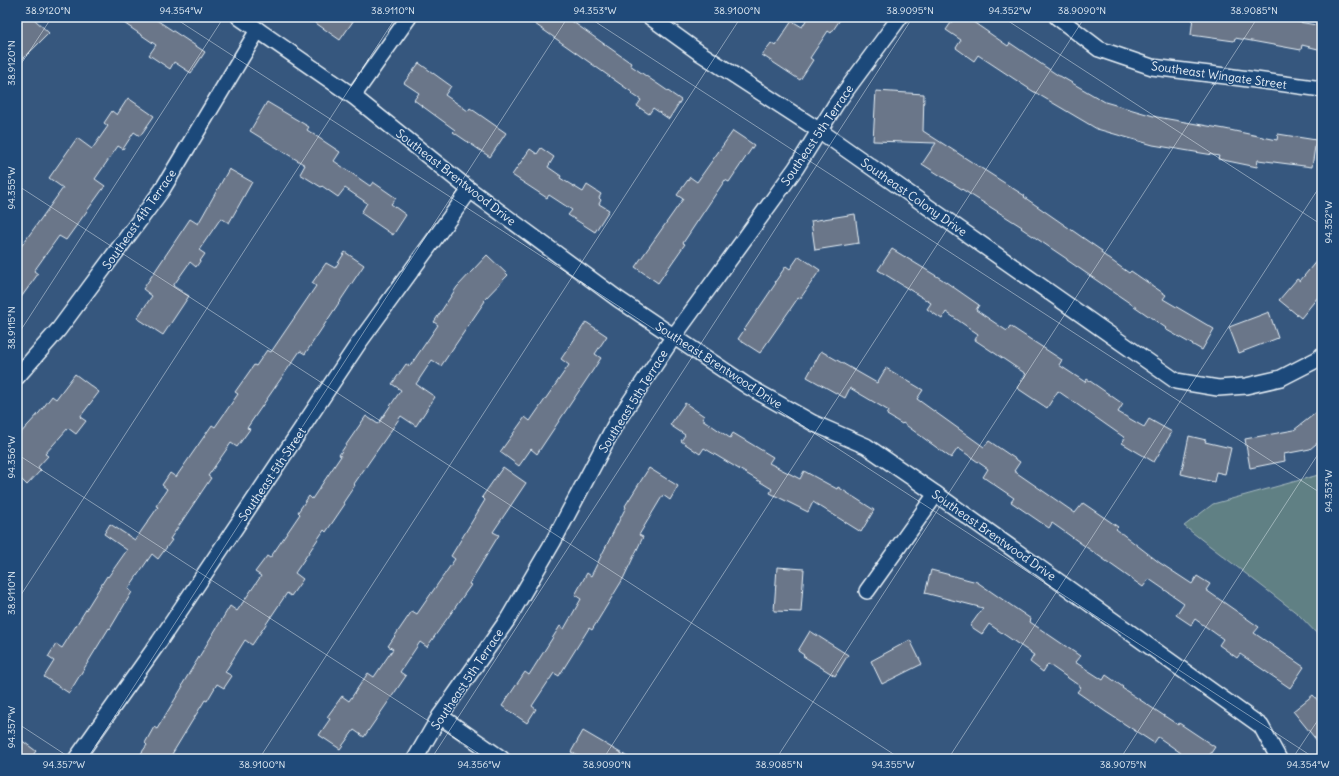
<svg xmlns="http://www.w3.org/2000/svg" width="1339" height="776" viewBox="0 0 1339 776" font-family="Delius,sans-serif">
  <rect width="100%" height="100%" fill="#36577e"/>
  <filter id="ink" filterUnits="userSpaceOnUse"><feTurbulence type="fractalNoise" baseFrequency=".025" numOctaves="2"/><feDisplacementMap in="SourceGraphic" scale="8" xChannelSelector="R" yChannelSelector="G"/><feConvolveMatrix kernelMatrix="1 2 1 2 8 2 1 2 1" color-interpolation-filters="sRGB"/></filter>
  <g filter="url(#ink)">
    <path fill="#608084" stroke="#a4b8be" d="M1322 474V639L1298 614 1184 526 1213 504Z"/>
    <g fill="#6a7689" stroke="#e8f1f8">
      <path d="M22 17H32L49 33 17 65V22Z"/>
      <path d="M115 17H152L205 52 191 73 174 62 170 69 149 55 156 45Z"/>
      <path d="M307 17H356L340 40Z"/>
      <path d="M525 17H566L631 63 630 65 681 100 669 119 653 108 649 114 637 106 641 100 632 94 633 93Z"/>
      <path d="M808 17H842L831 33 828 31 810 58 813 60 800 80 762 55 771 43 775 46 792 21 802 27Z"/>
      <path d="M955 17H966L1008 46 1010 43 1059 76H1060L1105 102 1157 117 1225 129 1277 140 1278 134 1316 140 1312 167 1258 160 1257 167 1218 159 1219 156 1153 145 1097 129 1031 90 978 55 974 61 956 48 961 40 946 30Z"/>
      <path d="M1193 17H1270L1322 26V50L1302 45 1301 50 1235 38 1234 41 1191 35Z"/>
      <path d="M419 63 451 86 445 95 468 111 470 108 506 133 490 157 453 132 455 130 414 100 419 93 404 83Z"/>
      <path d="M876 91 924 94 923 131 1025 196 1024 197 1102 251 1101 253 1129 273 1131 271 1166 295 1163 299 1214 329 1202 350 1165 329 1166 328 1067 260V259L1021 228 1022 227 922 164 936 143 873 141Z"/>
      <path d="M128 98 154 116 140 136 134 132 123 149 118 146 95 179 105 186 66 240 59 236 34 271 38 274 17 303V252L63 188 49 178 77 138 92 149 108 126 104 123 112 111 117 115Z"/>
      <path d="M267 102 309 127 307 130 340 152 334 161 370 186 373 182 396 198 391 204 406 215 393 235 361 213 367 203 345 188 338 197 322 186 321 187 300 174 305 165 250 131Z"/>
      <path d="M733 131 754 145 729 182 725 180 683 243 685 244 658 283 635 267 683 199 677 195 690 177 697 182Z"/>
      <path d="M541 148 554 157 548 167 561 176 560 178 583 192 587 185 601 194 599 198 601 200 599 204 609 210 595 232 568 215 572 210 549 195 547 198 512 175 530 149 537 154Z"/>
      <path d="M229 169 252 182 229 223 221 218 199 250 205 254 196 267 190 262 173 286 189 296 163 335 137 318 152 296 143 289 190 219 198 224Z"/>
      <path d="M855 214 859 243 815 250 811 221Z"/>
      <path d="M892 249 943 280 979 305 976 310 1007 331 1010 326 1062 360 1059 365 1085 382 1087 379 1123 404 1118 412 1144 427 1149 419 1172 432 1154 462 1122 443 1125 438 1058 391 1047 408 1017 388 1026 374 975 340 978 334 946 312 942 319 927 309 931 303 878 270Z"/>
      <path d="M345 252 364 265 305 354 300 351 247 428 250 429 237 447 231 443 208 476 211 478 170 539 172 540 158 559 152 554 128 589 132 592 110 629 109 628 69 693 44 677 54 661 48 657 56 644 62 648 107 576 108 577 127 550 104 534 110 524 135 540 158 507 156 506 167 489 162 485 170 473 176 477 212 425 215 427 238 394 235 392 254 365 256 366 267 350 271 352 316 286 312 283 326 263 335 268Z"/>
      <path d="M1322 254V292L1301 318 1279 300 1297 279 1300 281Z"/>
      <path d="M487 255 508 275 484 300 485 301 441 366 432 360 416 384 435 397 416 426 401 416 354 484 355 485 343 503 345 504 326 532 324 530 295 573 303 579 291 596 287 593 252 645 245 640 225 672 232 676 224 688 217 684 207 701 205 700 169 759H137L147 745 145 743 154 727 157 729 183 686 182 685 230 606 237 611 261 576 255 572 267 556 270 558 300 514 298 512 309 496 312 499 341 456 339 455 366 416 378 424 401 390 392 384 406 364 410 366 438 325 434 322 457 287Z"/>
      <path d="M799 256 820 270 800 299 798 298 760 353 738 339 776 283 775 282 786 266 790 269Z"/>
      <path d="M1269 312 1278 338 1239 353 1229 327Z"/>
      <path d="M586 322 607 336 595 354 601 358 537 454 531 449 519 466 500 452 525 417 530 421 569 365 561 359Z"/>
      <path d="M821 351 877 383 886 368 923 390 917 399 984 447 989 441 1020 462 1014 471 1075 513 1083 503 1118 527 1116 529 1160 563 1192 584 1197 576 1210 584 1206 590 1259 627 1254 633 1304 667 1290 688 1240 654 1237 658 1219 645 1223 639 1195 619 1191 625 1176 615 1184 603 1149 579 1143 587 1052 523 1049 528 1011 502 1014 498 983 477 988 469 958 448 951 458 903 423 902 424 887 415 889 411 850 388 845 398 807 377Z"/>
      <path d="M75 374 99 392 80 417 86 421 76 434 68 428 45 454 48 456 38 467 41 470 27 485 17 475V437L39 413 52 396 56 399Z"/>
      <path d="M685 403 704 416 702 419 730 438 733 433 773 457 769 463 800 479 804 471 837 489 838 487 874 510 861 532 813 502 808 512 770 493 772 489 704 448 700 454 681 441 685 435 670 425Z"/>
      <path d="M1322 408V439L1310 449 1284 454 1285 461 1250 468 1245 439 1294 430Z"/>
      <path d="M1189 436 1206 440 1205 442 1231 448 1225 474 1216 472 1214 482 1181 474Z"/>
      <path d="M503 467 526 483 493 532 499 535 469 584 471 585 427 647 420 642 400 672 406 676 364 737 354 730 340 749 319 735 330 719 327 717 342 696 349 701 368 673 374 677 393 649 388 646 412 611 417 614 455 559 451 556 485 500 482 497Z"/>
      <path d="M649 468 678 486 670 500 663 495 639 535 643 537 623 579 592 630 589 628 559 676 554 673 532 706 536 709 527 723 502 706 525 672 529 675 560 626 564 629 581 599 575 595 587 573 591 576 626 507 625 506Z"/>
      <path d="M777 567 804 569 801 612 774 611Z"/>
      <path d="M931 570 977 582 1031 619 1030 622 1080 656 1075 662 1103 680 1106 675 1123 687 1122 688 1178 725 1179 723 1215 747 1207 759H1177L1181 753 1158 737 1154 743 1106 712 1077 692 1081 687 1048 664 1043 672 1030 662 1034 655 989 624 982 634 970 626 983 608 925 593Z"/>
      <path d="M810 631 848 655 835 676 803 656 804 655 798 651Z"/>
      <path d="M910 640 922 664 882 684 871 661Z"/>
      <path d="M1313 695 1322 705V747L1293 711Z"/>
      <path d="M583 731 631 759H584L571 752Z"/>
      <path d="M17 737 36 751 30 759H17Z"/>
    </g>
    <g fill="none" stroke-linecap="round" stroke-linejoin="round">
      <g stroke="#e8f1f8" stroke-width="18">
        <g id="minor">
          <path d="M239 17 353 96 470 190 618 299 749 387 813 423 866 446 936 494 1261 726 1279 759"/>
          <path d="M650 17 697 51 820 131 1176 381 1218 388 1246 386 1281 378 1320 358 1322 355"/>
          <path d="M1057 17 1099 49 1152 67 1226 76 1322 89"/>
          <path d="M353 96 409 17"/>
          <path d="M17 377 59 329 162 190 258 30"/>
          <path d="M867 591 936 494"/>
          <path d="M440 716 502 759"/>
          <path d="M76 759 159 642 358 344 470 190"/>
          <path d="M415 759 440 716 508 619 553 542 616 423 674 336 796 168 836 104 900 17"/>
        </g>
      </g>
      <use href="#minor" stroke="#1f4a7a" stroke-width="15"/>
    </g>
  </g>
  <path fill="none" stroke="#e8f1f8" stroke-width="1" stroke-opacity="0.45" d="M173 17 1316 759M588 17 1322 494M1002 17 1322 225M17 70 52 17M17 185 901 759M17 336 224 17M17 454 487 759M17 601 396 17M17 723 72 759M87 759 568 17M259 759 741 17M431 759 913 17M603 759 1085 17M776 759 1258 17M948 759 1322 183M1120 759 1322 448M1292 759 1322 714"/>
  <g text-anchor="middle" dominant-baseline="central" stroke-width="3" stroke-linejoin="round" paint-order="stroke">
    <g font-size="12" fill="#e8f1f8" stroke="#1f4a7a">
      <text transform="translate(1219 75) rotate(8)">Southeast Wingate Street</text>
      <text transform="translate(817 135) rotate(-56)">Southeast 5th Terrace</text>
      <text transform="translate(456 177) rotate(38)">Southeast Brentwood Drive</text>
      <text transform="translate(914 197) rotate(35)">Southeast Colony Drive</text>
      <text transform="translate(139 219) rotate(-55)">Southeast 4th Terrace</text>
      <text transform="translate(719 365) rotate(33)">Southeast Brentwood Drive</text>
      <text transform="translate(633 401) rotate(-58)">Southeast 5th Terrace</text>
      <text transform="translate(272 474) rotate(-56)">Southeast 5th Street</text>
      <text transform="translate(994 535) rotate(35)">Southeast Brentwood Drive</text>
      <text transform="translate(467 679) rotate(-56)">Southeast 5th Terrace</text>
    </g>
  </g>
  <rect width="1339" height="776" fill="none" stroke="#1f4a7a" stroke-width="44"/>
  <rect x="22" y="22" width="1295" height="732" fill="none" stroke="#e8f1f8" stroke-width="1.5"/>
  <g font-size="10" text-anchor="middle" fill="#e8f1f8">
    <text x="48" y="14">38.9120°N</text>
    <text x="181" y="14">94.354°W</text>
    <text x="393" y="14">38.9110°N</text>
    <text x="595" y="14">94.353°W</text>
    <text x="737" y="14">38.9100°N</text>
    <text x="910" y="14">38.9095°N</text>
    <text x="1010" y="14">94.352°W</text>
    <text x="1082" y="14">38.9090°N</text>
    <text x="1254" y="14">38.9085°N</text>
    <text transform="translate(11 63) rotate(-90)" y="4">38.9120°N</text>
    <text transform="translate(11 188) rotate(-90)" y="4">94.355°W</text>
    <text transform="translate(1328 222) rotate(-90)" y="4">94.352°W</text>
    <text transform="translate(11 328) rotate(-90)" y="4">38.9115°N</text>
    <text transform="translate(11 457) rotate(-90)" y="4">94.356°W</text>
    <text transform="translate(1328 491) rotate(-90)" y="4">94.353°W</text>
    <text transform="translate(11 593) rotate(-90)" y="4">38.9110°N</text>
    <text transform="translate(11 727) rotate(-90)" y="4">94.357°W</text>
    <text x="64" y="768">94.357°W</text>
    <text x="262" y="768">38.9100°N</text>
    <text x="479" y="768">94.356°W</text>
    <text x="607" y="768">38.9090°N</text>
    <text x="779" y="768">38.9085°N</text>
    <text x="893" y="768">94.355°W</text>
    <text x="1123" y="768">38.9075°N</text>
    <text x="1308" y="768">94.354°W</text>
  </g>
</svg>
